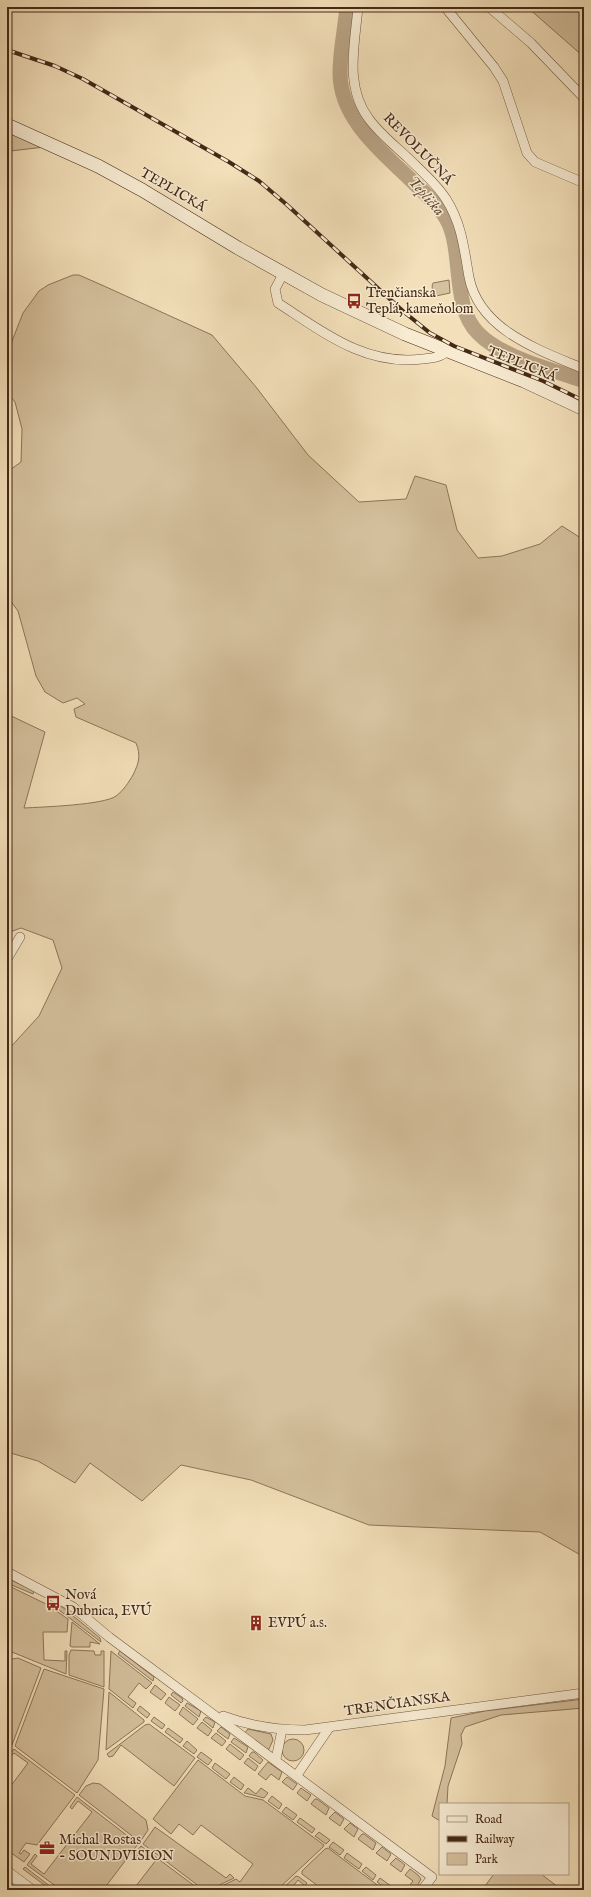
<svg xmlns="http://www.w3.org/2000/svg" width="591" height="1897" viewBox="0 0 591 1897" font-family="'IM FELL English',serif">
  <rect width="100%" height="100%" fill="#f3e0ba"/>
  <filter id="stains"><feTurbulence type="fractalNoise" baseFrequency=".005" numOctaves="4"/><feColorMatrix values="0 0 0 0 .2 0 0 0 0 .09 0 0 0 0 .02 0 0 0 .5 -.17"/></filter>
  <radialGradient id="worn" r=".72"><stop offset=".6" stop-color="#630" stop-opacity="0"/><stop offset="1" stop-color="#630" stop-opacity=".3"/></radialGradient>
  <g fill="#d5c19e" stroke="#8d755a">
    <path d="M527 7H584V57Z"/>
    <path d="M7 131 45 147 10 151 7 149Z"/>
    <path d="M73 275H79L104 286 212 335 256 387 308 455 359 502 406 499 415 476 446 485 457 530 478 558 502 556 540 544 562 526 584 540V1557L540 1532 369 1525 251 1480 181 1465 142 1501 90 1463 75 1483 38 1461 7 1452V1051L39 1016 62 968 53 940 21 928 7 933V714L45 732 24 808C42 807 104 805 116 796 124 790 128 783 133 775 139 763 141 755 136 743L76 717 74 709 85 704 77 698 63 703 45 692 36 676 18 611 7 596V472L21 462 22 429 15 402 7 392V354L23 313 39 291 48 285Z"/>
    <path d="M449 280 450 293 436 296C433 292 431 287 433 283Z"/>
    <path d="M7 1578 34 1591 33 1594 7 1583Z"/>
    <path d="M7 1585 46 1604 68 1619 67 1632H43L44 1660 65 1661V1651H67L66 1674 7 1650Z"/>
    <path d="M61 1606 100 1638 101 1642 59 1610Z"/>
    <path d="M72 1622 100 1644 90 1642V1647H72L70 1646Z"/>
    <path d="M71 1650 94 1651 95 1655H101V1651H104V1687L69 1675V1655Z"/>
    <path d="M111 1651 152 1683 146 1689 139 1683 128 1697 136 1703 133 1708 109 1689Z"/>
    <path d="M120 1651 154 1677 153 1681 118 1654Z"/>
    <path d="M18 1658 41 1668 12 1745 7 1742V1660Z"/>
    <path d="M44 1669 104 1689 98 1760 77 1793 15 1746Z"/>
    <path d="M155 1685 166 1694 161 1700 150 1692Z"/>
    <path d="M109 1692 144 1720V1722L106 1750Z"/>
    <path d="M173 1692 182 1698 183 1701 181 1703 171 1695Z"/>
    <path d="M169 1697 180 1705 175 1711 165 1703Z"/>
    <path d="M584 1699V1708L501 1715 465 1727 461 1735 462 1744 448 1786 447 1804H440V1821L432 1816 445 1766 451 1718 485 1711Z"/>
    <path d="M187 1703 201 1711 199 1717 185 1706Z"/>
    <path d="M140 1706 150 1714 147 1718 137 1710Z"/>
    <path d="M183 1707 198 1719 193 1725 179 1714Z"/>
    <path d="M154 1717 165 1725 162 1729 151 1721Z"/>
    <path d="M206 1717 215 1722 213 1728 203 1720Z"/>
    <path d="M202 1722 212 1730 208 1736 197 1728Z"/>
    <path d="M149 1724 195 1758 174 1786 121 1745 113 1756 109 1757 107 1754 145 1725Z"/>
    <path d="M221 1727 230 1734 228 1739 217 1731Z"/>
    <path d="M168 1728 183 1739 180 1743 165 1732Z"/>
    <path d="M248 1729 271 1734 273 1740 269 1749 266 1750 244 1734Z"/>
    <path d="M216 1733 226 1741 222 1746 211 1738Z"/>
    <path d="M234 1738 248 1747 246 1753 231 1742Z"/>
    <circle cx="293" cy="1750" r="11"/>
    <path d="M187 1741 197 1750 194 1754 183 1746Z"/>
    <path d="M230 1744 244 1755 240 1760 226 1749Z"/>
    <path d="M14 1749 75 1795 37 1845 26 1843 19 1853 21 1854 24 1850 30 1854 24 1862 7 1850V1791L28 1763 14 1753 7 1761V1758Z"/>
    <path d="M201 1752 212 1760 208 1765 197 1757Z"/>
    <path d="M252 1752H254L263 1760 260 1764 249 1756Z"/>
    <path d="M248 1758 258 1766 255 1771 244 1763Z"/>
    <path d="M198 1760 245 1796 263 1800 324 1845 323 1847 277 1890H214L236 1879 240 1882 253 1864 201 1825 193 1835 179 1824 171 1834 153 1819Z"/>
    <path d="M268 1762 282 1772 279 1780 271 1774 266 1780 258 1774Z"/>
    <path d="M215 1763 230 1774 226 1779 212 1768Z"/>
    <path d="M234 1777 244 1785 241 1790 230 1782Z"/>
    <path d="M287 1777 297 1784 293 1790 282 1782Z"/>
    <path d="M93 1783 100 1784 146 1820 148 1830 140 1842 79 1795 86 1786Z"/>
    <path d="M248 1788 256 1794 261 1788 268 1793 264 1798 245 1793H244Z"/>
    <path d="M301 1788 311 1795 307 1801 297 1793Z"/>
    <path d="M272 1796 282 1804 279 1809 268 1801Z"/>
    <path d="M77 1797 138 1844 103 1890H61L27 1865 35 1854 37 1856 31 1864 44 1874 92 1812 78 1801 72 1809 70 1807Z"/>
    <path d="M315 1799H317L329 1808 326 1815 311 1804Z"/>
    <path d="M286 1807 297 1815 293 1820 282 1812Z"/>
    <path d="M335 1812 344 1819 340 1826 329 1818Z"/>
    <path d="M300 1818 315 1829 312 1833 297 1822Z"/>
    <path d="M350 1823 358 1829 354 1837 344 1829Z"/>
    <path d="M155 1827 226 1878 230 1874 234 1878 209 1890H204L143 1844Z"/>
    <path d="M319 1832 330 1840 326 1844 315 1836Z"/>
    <path d="M362 1834H364L376 1843 373 1850 358 1839Z"/>
    <path d="M333 1842 344 1850 340 1855 329 1847Z"/>
    <path d="M141 1846 200 1890H133L156 1860 142 1850 136 1858 133 1856Z"/>
    <path d="M382 1847 391 1854 387 1861 376 1853Z"/>
    <path d="M328 1848 384 1890H326L319 1885 318 1886 302 1874V1871L325 1849Z"/>
    <path d="M347 1853 362 1864 359 1869 344 1858Z"/>
    <path d="M396 1858 405 1865 401 1872 390 1864Z"/>
    <path d="M25 1867 55 1890H51L23 1869Z"/>
    <path d="M366 1867 376 1875 373 1880 362 1871Z"/>
    <path d="M410 1869 418 1875 421 1879 415 1890H406L413 1881 405 1875Z"/>
    <path d="M494 1874H541L562 1890H482Z"/>
    <path d="M296 1876 299 1877 307 1883 305 1886 298 1880 290 1890H281Z"/>
    <path d="M380 1878 391 1886 388 1890 377 1882Z"/>
  </g>
  <g fill="none" stroke-linecap="round" stroke-linejoin="round">
    <path stroke="#b8a283" stroke-width="15" d="M347 7C345 29 340 51 340 73 340 118 380 150 409 178 423 192 441 206 449 224 463 256 452 307 478 333 502 358 551 369 584 381"/>
    <g stroke="#705740" stroke-width="10">
      <g id="minor">
        <path d="M358 7C355 44 344 86 369 119 379 133 394 145 407 157 420 170 436 183 446 199 462 224 464 249 469 277 479 330 539 350 584 369"/>
        <path d="M445 7 494 67 503 81 527 153 535 162 584 183"/>
        <path d="M489 7 531 43 584 98"/>
        <path d="M283 274 275 289 278 303C323 332 365 366 422 359 431 358 440 358 447 351"/>
        <path d="M7 959 20 937"/>
        <path d="M7 1572 73 1607 109 1637 432 1877 422 1890"/>
        <path d="M223 1716C250 1726 277 1730 305 1730L584 1693"/>
        <path d="M276 1759 282 1730"/>
        <path d="M297 1775 329 1728"/>
      </g>
    </g>
    <g stroke="#705740" stroke-width="12">
      <g id="tertiary">
        <path d="M7 1872 31 1890"/>
        <path d="M7 1889 8 1890"/>
      </g>
    </g>
    <g stroke="#452917" stroke-width="14">
      <path id="secondary" d="M7 125 98 166 142 190 238 248 322 295 405 334 524 381 584 409"/>
    </g>
    <use href="#minor" stroke="#f7ebd2" stroke-width="9"/>
    <use href="#tertiary" stroke="#f7ebd2" stroke-width="11"/>
    <use href="#secondary" stroke="#f7ebd2" stroke-width="13"/>
    <g stroke="#452917" stroke-width="4">
      <path id="rail" d="M7 50 55 66 83 79 229 162 259 181 286 204 404 312 430 333 454 346 543 381 584 401"/>
    </g>
    <use href="#rail" stroke="#f7ebd2" stroke-width="2.5" stroke-dasharray="8" stroke-linecap="butt"/>
  </g>
  <defs>
    <g id="bus-bare" transform="scale(1.2)"><path d="M-5-6H5V4H4V6H2V4H-2V6H-4V4H-5ZM-3.5-4V0h7V-4ZM-3.5 1.2v1.5H-2V1.2ZM2 1.2v1.5H3.5V1.2Z" fill="#8f2418" stroke="#f7ebd2" stroke-width="2.5" paint-order="stroke"/></g>
    <g id="building-bare" transform="scale(1.2)"><path d="M-4-6H4V6H1V3H-1V6H-4ZM-2.5-4.3h1.7v1.8h-1.7ZM.8-4.3h1.7v1.8H.8ZM-2.5-1h1.7V.8h-1.7ZM.8-1h1.7V.8H.8Z" fill="#8f2418" stroke="#f7ebd2" stroke-width="2.5" paint-order="stroke"/></g>
    <g id="office-bare" transform="scale(1.2)"><path d="M-6-3h4V-5.5h4V-3h4V5H-6ZM-1-4.5V-3h2v-1.5ZM-6 0V1H6V0Z" fill="#8f2418" stroke="#f7ebd2" stroke-width="2.5" paint-order="stroke"/></g>
  </defs>
  <g fill-rule="evenodd">
    <use href="#bus-bare" x="354" y="301"/>
    <use href="#bus-bare" x="53" y="1603"/>
    <use href="#building-bare" x="256" y="1623"/>
    <use href="#office-bare" x="47" y="1848"/>
  </g>
  <g text-anchor="middle" dominant-baseline="central" stroke-width="3" stroke-linejoin="round" paint-order="stroke">
    <g font-size="14" fill="#452917" stroke="#f7ebd2">
      <text transform="translate(418 149) rotate(46)">REVOLUČNÁ</text>
      <text transform="translate(173 190) rotate(30)">TEPLICKÁ</text>
      <text transform="translate(522 364) rotate(22)">TEPLICKÁ</text>
      <text transform="translate(397 1704) rotate(-8)">TRENČIANSKA</text>
    </g>
    <g font-size="14" fill="#452917" stroke="#f7ebd2" text-anchor="start">
      <text x="366" y="293">Trenčianska<tspan x="366" dy="16">Teplá, kameňolom</tspan></text>
      <text x="65" y="1595">Nová<tspan x="65" dy="16">Dubnica, EVÚ</tspan></text>
      <text x="268" y="1623">EVPÚ a.s.</text>
      <text x="59" y="1840">Michal Rostas<tspan x="59" dy="16">- SOUNDVISION</tspan></text>
    </g>
    <g font-size="15" font-style="italic" fill="#684d37" stroke="#f7ebd2">
      <text transform="translate(426 196) rotate(49)">Teplička</text>
    </g>
  </g>
  <rect width="591" height="1897" fill="none" stroke="#f3e0ba" stroke-width="24"/>
  <rect x="8" y="8" width="575" height="1881" fill="none" stroke="#452917" stroke-width="2"/>
  <rect x="12" y="12" width="567" height="1873" fill="none" stroke="#452917"/>
  <rect x="439" y="1803" width="130" height="72" fill="#f7ebd2" stroke="#b09d87"/>
  <rect x="447" y="1816" width="20" height="6" fill="#f7ebd2" stroke="#b09d87"/>
  <text x="475" y="1823" font-size="12" fill="#452917">Road</text>
  <rect x="447" y="1836" width="20" height="6" fill="#452917" stroke="#b09d87"/>
  <text x="475" y="1843" font-size="12" fill="#452917">Railway</text>
  <rect x="447" y="1853" width="20" height="12" fill="#d5c19e" stroke="#b09d87"/>
  <text x="475" y="1863" font-size="12" fill="#452917">Park</text>
  <rect width="100%" height="100%" filter="url(#stains)"/>
  <rect width="100%" height="100%" fill="url(#worn)"/>
</svg>
